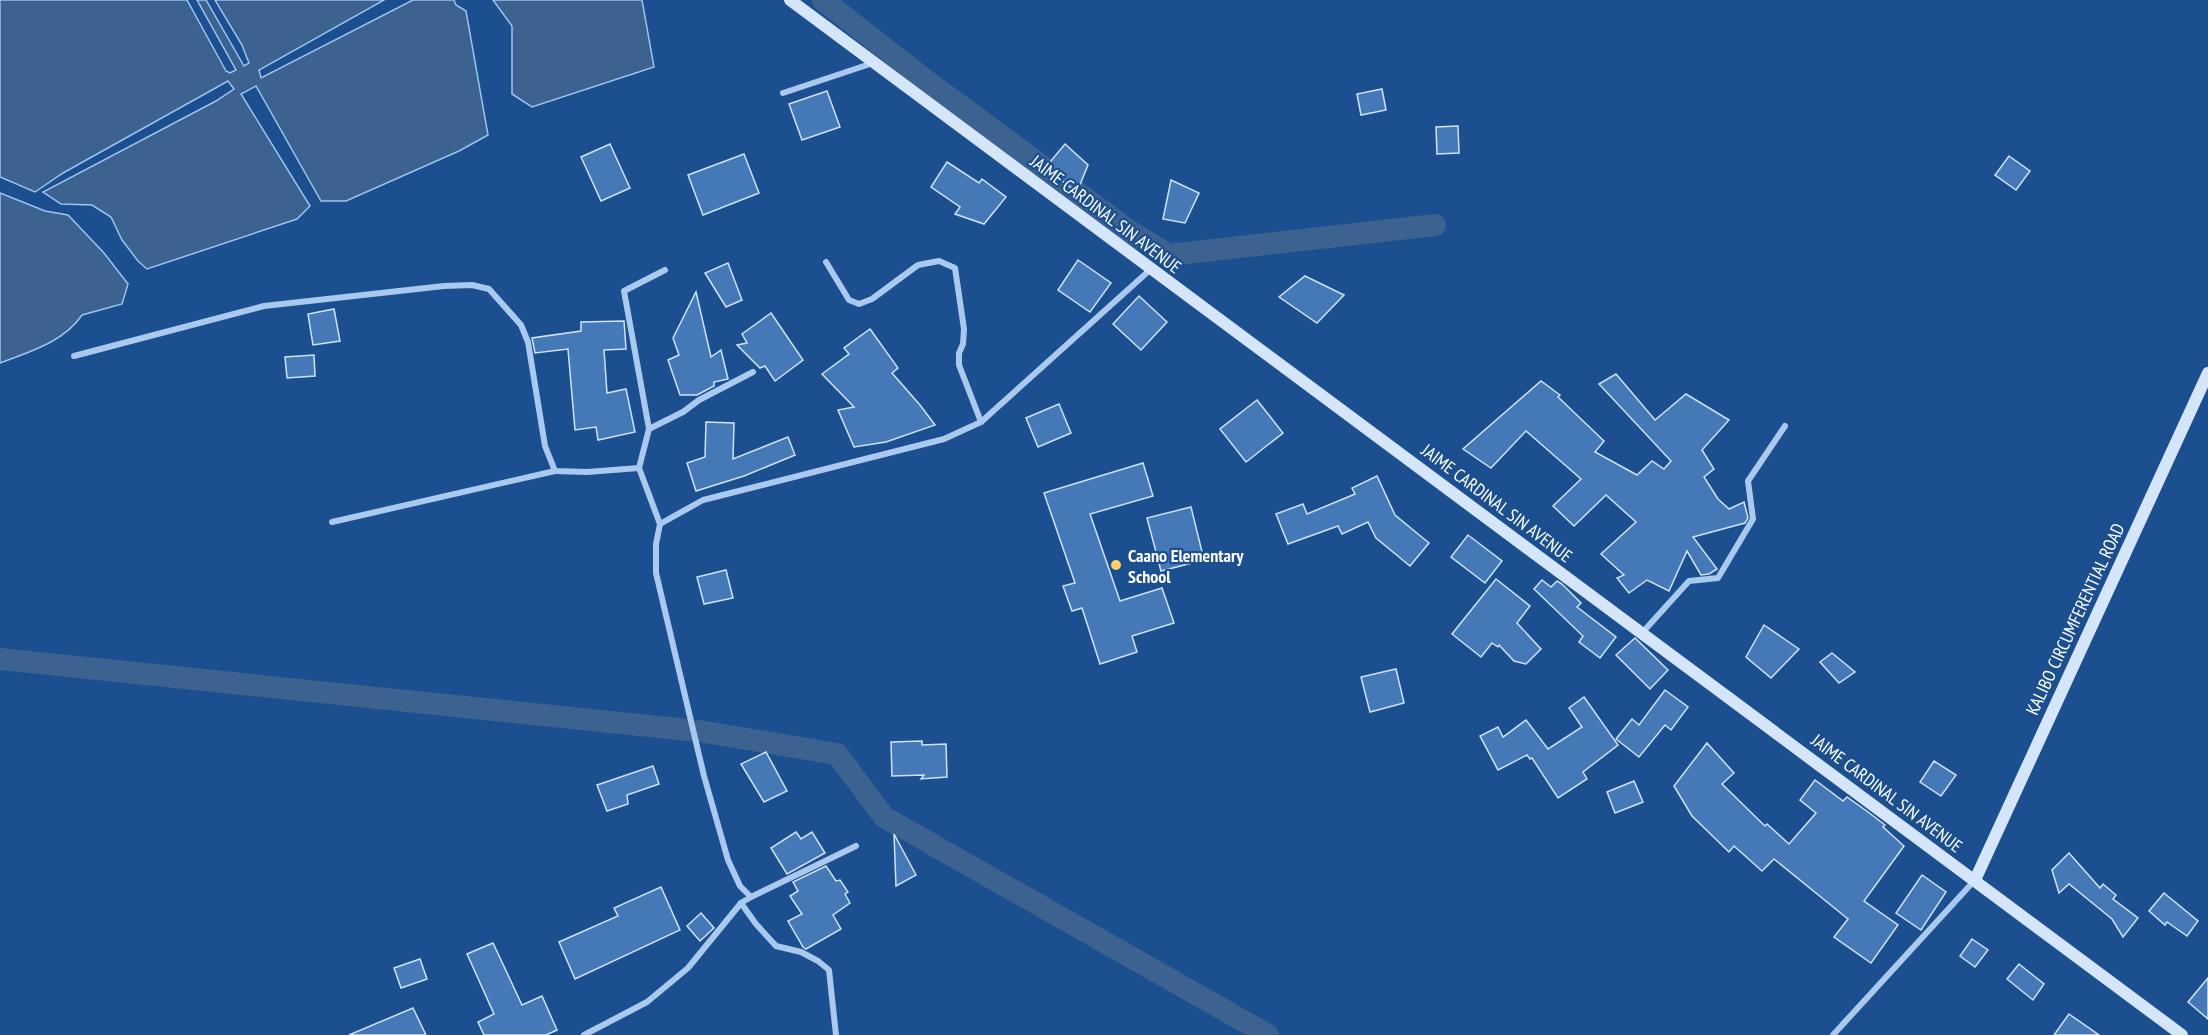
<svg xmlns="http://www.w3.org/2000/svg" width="2208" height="1035" viewBox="0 0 2208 1035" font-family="'PT Sans Narrow',sans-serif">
  <rect width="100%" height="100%" fill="#1b4f8f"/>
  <g fill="#3c6290" stroke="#9cc4f0" stroke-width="1.5">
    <path d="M0 0H187L226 71 230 73 236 70 197 0H206L244 66 249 63 242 45 215 0H384L259 70 261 78 413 0H454L456 5 466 11 488 135 459 151 346 201H321L256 86 241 94 310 206 297 219 147 269 138 261 122 240 111 217 92 205 61 204 43 192 216 101 234 89 228 81 63 173 35 192 0 177Z"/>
    <path d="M493 0H642L654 67 532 107 512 94V26Z"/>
    <path d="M0 193 45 211 68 215 104 253 128 284 122 304 82 315C64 342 29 352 0 363Z"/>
  </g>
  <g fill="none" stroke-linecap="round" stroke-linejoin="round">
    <g stroke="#3c6290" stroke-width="22">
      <path d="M823 0 923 78 1045 168 1131 232 1169 255 1435 225"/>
      <path d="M0 659 688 730"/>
      <path d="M699 731 837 754 884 817 1268 1035"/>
    </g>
  </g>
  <g fill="#4478b7" stroke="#cfe3fa" stroke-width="1.5">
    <path d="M1382 89 1386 110 1361 115 1357 94Z"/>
    <path d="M827 91 840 127 802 140 789 104Z"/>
    <path d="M1458 126 1459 153 1437 154 1436 127Z"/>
    <path d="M610 144 630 188 601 201 581 157Z"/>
    <path d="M1065 144 1088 165 1077 192 1045 168Z"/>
    <path d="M744 154 759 193 703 215 688 175Z"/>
    <path d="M2009 156 2030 171 2016 190 1995 175Z"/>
    <path d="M947 162 979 183 982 179 1006 197 984 224 955 214 960 207 931 187Z"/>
    <path d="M1171 180 1199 193 1185 223 1163 219Z"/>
    <path d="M1078 260 1111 283 1090 312 1058 290Z"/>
    <path d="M728 263 742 300 726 307 705 273Z"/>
    <path d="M1305 276 1344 295 1317 323 1279 297Z"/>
    <path d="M696 292 711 357 721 350 728 379 714 382V386L697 395H680L668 360 679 355 673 338Z"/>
    <path d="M1139 296 1167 322 1141 350 1113 324Z"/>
    <path d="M334 309 340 341 313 345 308 314Z"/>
    <path d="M771 313 803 360 775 381 765 366 760 368 737 345 747 343 742 334Z"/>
    <path d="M624 321 626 349 604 350 607 393 626 389 635 432 598 440 596 427 575 430 568 349 535 353 532 338 581 331V322Z"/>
    <path d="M870 329 898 368 892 373 920 405 935 425 886 442 854 447 838 410 854 407 822 374 849 354 844 348Z"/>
    <path d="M314 355 315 376 287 378 285 357Z"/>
    <path d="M1616 374 1655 420 1686 394 1729 420 1702 450 1714 469 1704 477 1718 499 1729 509 1744 502 1748 518 1745 523 1693 537 1717 569 1709 574 1701 575 1687 551 1669 591 1647 580 1629 593 1617 578 1624 575 1601 554 1636 522 1606 495 1574 526 1553 506 1581 479 1526 431 1491 468 1463 449 1541 381 1560 395 1558 397 1604 441 1595 452 1637 475 1652 461 1664 469 1671 461 1599 384Z"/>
    <path d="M1257 400 1283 433 1246 462 1220 429Z"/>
    <path d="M1059 404 1071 433 1038 447 1026 418Z"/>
    <path d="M706 422 734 423 733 459 788 437 795 455 744 476 696 491 687 463 705 457Z"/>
    <path d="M1143 463 1153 496 1090 514 1120 601 1162 588 1174 623 1132 636 1137 652 1100 664 1082 608 1072 611 1063 586 1075 583 1044 493Z"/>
    <path d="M1377 476 1395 515 1429 543 1410 566 1376 538 1368 522 1342 534 1338 526 1288 544 1276 514 1303 504 1307 514 1355 494 1352 488Z"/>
    <path d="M1191 507 1204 560 1161 571 1147 518Z"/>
    <path d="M1468 535 1502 561 1485 583 1451 557Z"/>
    <path d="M726 570 733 598 704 604 697 577Z"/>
    <path d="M1496 579 1530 606 1517 623 1541 649 1526 664 1514 661 1499 645 1498 647 1492 643 1481 657 1452 634Z"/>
    <path d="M1542 580 1551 587 1557 581 1562 584 1581 603 1577 607 1616 637 1600 658 1579 642 1583 636 1534 589Z"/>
    <path d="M1764 625 1799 649 1771 678 1746 657Z"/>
    <path d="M1635 638 1668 670 1650 689 1616 655Z"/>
    <path d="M1832 653 1855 672 1839 683 1820 662Z"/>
    <path d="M1396 669 1404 703 1370 712 1361 677Z"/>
    <path d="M1665 690 1688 707 1671 730 1665 725 1639 757 1616 739 1632 719 1639 725Z"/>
    <path d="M1584 697 1618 745 1583 772 1587 779 1558 798 1532 758 1530 759 1527 755 1498 770 1480 736 1498 727 1503 737 1526 720 1548 749 1582 727 1569 708Z"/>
    <path d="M922 741V745L946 744 947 777 921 779 924 775 892 776 891 742Z"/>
    <path d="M1707 743 1734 773 1722 784 1765 826 1767 824 1789 844 1816 813 1800 800 1815 780 1843 801 1847 797 1868 812 1885 825 1883 827 1904 846 1864 901 1898 925 1871 963 1834 937 1848 919 1774 859 1762 871 1734 846 1729 852 1692 816 1674 786Z"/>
    <path d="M766 752 787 791 764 802 741 764Z"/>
    <path d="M1934 761 1956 775 1941 796 1920 782Z"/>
    <path d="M653 766 659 784 627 795 628 804 607 811 597 785Z"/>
    <path d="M1634 781 1643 802 1615 813 1607 792Z"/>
    <path d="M796 832 801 839 812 832 825 853 787 874 771 848Z"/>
    <path d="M894 834 916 875 896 886Z"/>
    <path d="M2069 853 2100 888 2103 884 2116 895 2113 899 2138 918 2123 937 2112 919 2069 884 2059 893 2052 870Z"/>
    <path d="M826 866 836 881 840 880 848 892 845 894 850 903 833 915 841 929 806 949 803 947 788 921 802 914 790 896 798 891 793 882Z"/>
    <path d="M1922 875 1946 892 1921 930 1896 913Z"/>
    <path d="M661 887 680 930 575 979 559 942 618 916 614 908Z"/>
    <path d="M2164 893 2198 921 2187 936 2167 922 2165 925 2149 911Z"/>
    <path d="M701 913 714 928 700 941 687 926Z"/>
    <path d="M1972 939 1988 950 1975 967 1960 956Z"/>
    <path d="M493 943 522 1005 542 996 557 1030 546 1035H484L478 1022 494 1014 467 954Z"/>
    <path d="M420 959 427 979 401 988 394 968Z"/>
    <path d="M2019 964 2044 984 2033 1000 2007 979Z"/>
    <path d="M2208 978V1019L2188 1002Z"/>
    <path d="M413 1008 426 1035H349Z"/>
    <path d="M2069 1014 2099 1035H2054Z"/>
  </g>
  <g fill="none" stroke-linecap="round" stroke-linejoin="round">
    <g stroke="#a9c9ee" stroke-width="6">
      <path d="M783 93 873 63"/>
      <path d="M826 262 849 300 859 304 872 299 918 265 939 261 955 268 964 329 963 344 959 353V365L981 422"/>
      <path d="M74 356 264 306 444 286 472 285 489 289 521 325 528 342 545 446 555 471 587 472 639 468 660 524"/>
      <path d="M649 429 624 291 665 270"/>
      <path d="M639 468 649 429 683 412 699 400 753 372"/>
      <path d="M332 522 555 471"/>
      <path d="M1642 633 1689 581 1718 578 1753 519 1748 481 1785 426"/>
      <path d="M751 897 856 846"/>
      <path d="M741 903 756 924 776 946 801 952 818 961 829 970 836 1035"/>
      <path d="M584 1035 647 1002 688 968 741 903 751 897 740 886 728 860 704 776 656 573V544L660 524 703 500 944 439 981 422 1151 269"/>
      <path d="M1833 1035 1974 881"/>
    </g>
    <g stroke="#d6e6fa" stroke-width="12">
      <path d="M790 0 2182 1035"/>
      <path d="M1975 880 2208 373"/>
    </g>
  </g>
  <circle fill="#ffd166" stroke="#1b4f8f" stroke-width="2" cx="1116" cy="565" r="6"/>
  <g text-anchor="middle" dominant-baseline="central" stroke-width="4.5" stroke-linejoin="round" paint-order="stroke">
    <g font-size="18" fill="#fff" stroke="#1b4f8f">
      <text transform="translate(1106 214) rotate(37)">JAIME CARDINAL SIN AVENUE</text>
      <text transform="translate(1497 503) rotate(37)">JAIME CARDINAL SIN AVENUE</text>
      <text transform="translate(2075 619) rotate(-65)">KALIBO CIRCUMFERENTIAL ROAD</text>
      <text transform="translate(1887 793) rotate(37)">JAIME CARDINAL SIN AVENUE</text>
    </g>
    <g font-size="18" font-weight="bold" fill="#fff" stroke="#1b4f8f" text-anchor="start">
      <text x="1128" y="555">Caano Elementary<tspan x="1128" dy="21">School</tspan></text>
    </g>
  </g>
</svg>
